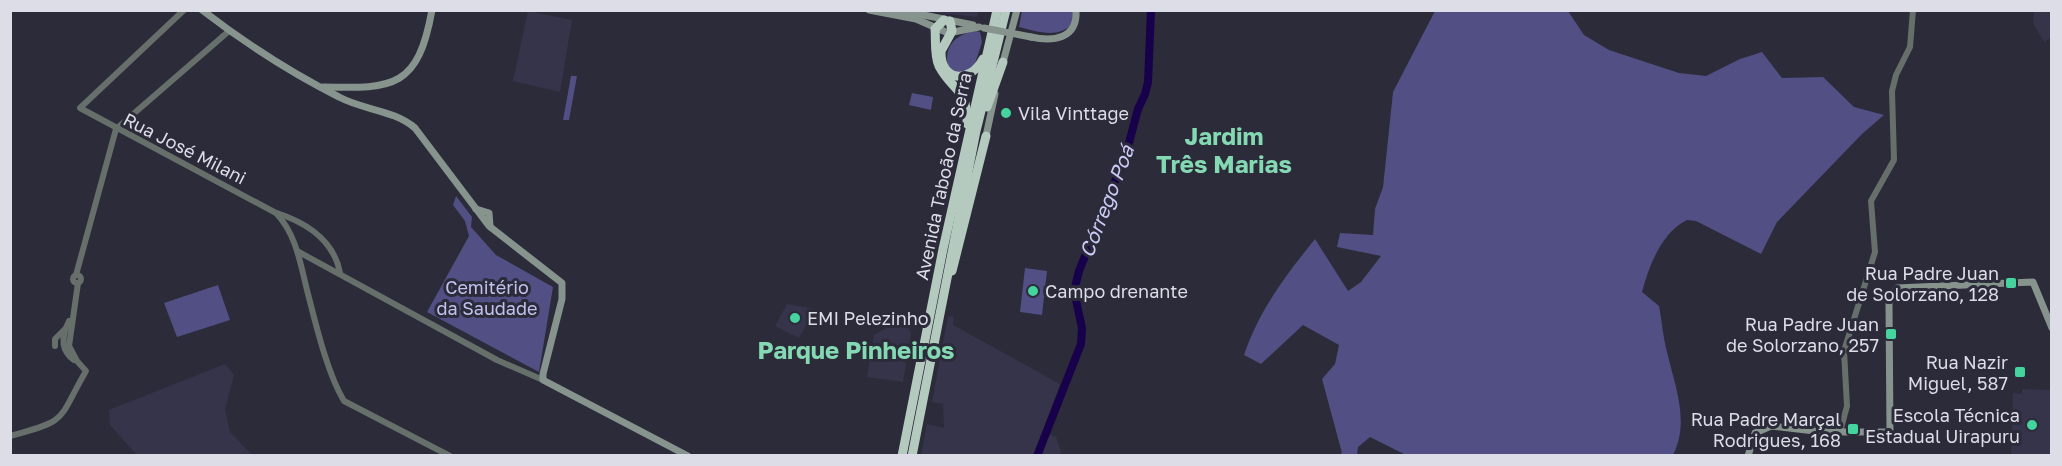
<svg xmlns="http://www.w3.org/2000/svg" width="2062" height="466" viewBox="0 0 2062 466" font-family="'Golos Text',sans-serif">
  <rect width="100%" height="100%" fill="#2b2b3a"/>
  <g fill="#35344a">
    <path d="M528 11 572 20 560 92 513 81Z"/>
    <path d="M920 11H979L977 17Z"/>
    <path d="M2034 11H2051V38L2044 42 2033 23Z"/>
    <path d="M787 304 815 309 799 338 775 326Z"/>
    <path d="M948 316 954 317 953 325 1060 384 1034 455H921L927 424 944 428 943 404 932 402Z"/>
    <path d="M895 323H905L911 333 903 382 867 377 874 335Z"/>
    <path d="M225 364 234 375 225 410 230 432 252 455H137L110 425 109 410Z"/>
    <path d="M2022 389 2051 390V455L2011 456 2013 393 2022 394Z"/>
    <path d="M1049 434 1056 437 1062 455H1042Z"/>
  </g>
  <g fill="#514f83">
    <path d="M1022 11H1074L1073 23C1059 39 1038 32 1019 27Z"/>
    <path d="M1435 11H1568L1584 35 1609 50 1679 73 1706 76 1740 59 1762 52 1782 78 1823 77 1854 107 1884 115 1862 134 1777 222 1761 254 1696 221 1687 220C1661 233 1649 266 1642 292L1659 306C1662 321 1663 337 1667 352 1675 386 1690 422 1673 455H1406L1370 437 1358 447 1357 455H1339L1342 453 1322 379 1335 364 1339 345 1303 325 1261 364 1244 355C1259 310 1286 275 1315 239L1348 291 1361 282 1381 256 1337 247 1340 233 1373 235 1375 209 1383 187 1393 92Z"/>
    <path d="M976 31 980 32 982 42 975 64 962 74 948 68C943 47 955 34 976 31Z"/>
    <path d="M571 76H577L569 120H563Z"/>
    <path d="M912 93 933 97 931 110 909 105Z"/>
    <path d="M456 196 472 217 471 227 496 255 553 287 539 372 427 312 469 236 465 221 453 205Z"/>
    <path d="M1025 268 1047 271 1042 315 1020 312Z"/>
    <path d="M218 285 230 320 177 337 164 303Z"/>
  </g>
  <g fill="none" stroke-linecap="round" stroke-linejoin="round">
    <path stroke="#18014b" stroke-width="8" d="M1037 456 1081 344 1082 328 1074 291 1079 271 1126 154 1138 109 1145 94 1148 82 1151 10"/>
    <g stroke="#666f6a" stroke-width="6">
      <path d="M184 10 80 108 276 213C296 234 300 262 307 290 315 321 327 373 344 401L450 456"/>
      <path d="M277 213C307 223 334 240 340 273"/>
      <path d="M297 251 497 360 543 380"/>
      <path d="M76 275 116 129 229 31"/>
      <circle cx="77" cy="279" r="4"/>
      <path d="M69 321C62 335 60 350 74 360"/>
      <path d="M55 346V339L65 329"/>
      <path d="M1840 432 1847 406 1844 351 1875 252 1871 201 1894 160 1892 91 1896 75 1910 47 1913 10"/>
      <path d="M10 436C70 420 57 421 86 371L77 361 69 346 78 283"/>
    </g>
    <g stroke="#86948d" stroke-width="7">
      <path d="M202 10C245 43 291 73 339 97 363 110 394 110 415 128L489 226 562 283V299L543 374V380L688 456"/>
      <path d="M869 10 916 19 948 33 979 27"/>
      <path d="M899 10 973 25"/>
      <path d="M1031 37C1053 42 1078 39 1076 10"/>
      <path d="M1002 66 1017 10"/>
      <path d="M323 87C395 89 418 87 432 10"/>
      <path d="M986 136 995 94"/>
      <path d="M476 209 489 213 490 226"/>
      <path d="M1748 456 1755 433 1771 426 1823 432H1890L1889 303 1897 288 2033 282 2052 328"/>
    </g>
    <g stroke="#b5cabf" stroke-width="9">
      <path d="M944 20 935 29C936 40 934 56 939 66 953 92 968 88 967 124"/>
      <path d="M950 21 952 31 941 51C940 82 970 84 983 59"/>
      <path d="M987 107 1003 62"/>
      <path d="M952 271 986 136"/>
      <path d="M902 456 943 249 997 10"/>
      <path d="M912 456 976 131 1006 10"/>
    </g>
    <path stroke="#86948d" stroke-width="7" d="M984 28 1031 37"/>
  </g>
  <g fill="#46d49e" stroke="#2b2b3a" stroke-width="2">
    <circle cx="1006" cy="113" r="6"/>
    <rect x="2005" y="277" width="12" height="12" rx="3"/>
    <circle cx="1033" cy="291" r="6"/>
    <circle cx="795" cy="318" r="6"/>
    <rect x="1885" y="328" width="12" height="12" rx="3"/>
    <rect x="2014" y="366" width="12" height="12" rx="3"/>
    <circle cx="2032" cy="425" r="6"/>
    <rect x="1847" y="423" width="12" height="12" rx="3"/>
  </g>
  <g text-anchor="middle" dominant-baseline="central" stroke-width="6" stroke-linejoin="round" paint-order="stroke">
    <g font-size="18" fill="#dcdde7" stroke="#2b2b3a" text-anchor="end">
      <text x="1018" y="113" text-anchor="start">Vila Vinttage</text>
      <text x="1999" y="273">Rua Padre Juan<tspan x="1999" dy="21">de Solorzano, 128</tspan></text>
      <text x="1045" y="291" text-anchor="start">Campo drenante</text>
      <text x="807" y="318" text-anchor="start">EMI Pelezinho</text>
      <text x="1879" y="324">Rua Padre Juan<tspan x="1879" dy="21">de Solorzano, 257</tspan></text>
      <text x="2008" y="362">Rua Nazir<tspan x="2008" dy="21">Miguel, 587</tspan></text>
      <text x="2020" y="415">Escola Técnica<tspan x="2020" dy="21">Estadual Uirapuru</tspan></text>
      <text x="1841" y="419">Rua Padre Marçal<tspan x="1841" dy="21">Rodrigues, 168</tspan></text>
    </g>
    <g font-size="18" fill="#dcdde7" stroke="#2b2b3a">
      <text transform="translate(185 148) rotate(27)">Rua José Milani</text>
      <text transform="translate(943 176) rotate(-78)">Avenida Taboão da Serra</text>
    </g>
    <g font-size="18" fill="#c1c2ed" stroke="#2b2b3a">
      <text x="487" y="287">Cemitério<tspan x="487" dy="21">da Saudade</tspan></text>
    </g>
    <g font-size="20" font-style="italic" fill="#cbcbf7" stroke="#2b2b3a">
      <text transform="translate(1106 201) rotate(-69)">Córrego Poá</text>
    </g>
    <g font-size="24" font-weight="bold" fill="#84d9b3" stroke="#2b2b3a">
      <text x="1224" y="135">Jardim<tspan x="1224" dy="28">Três Marias</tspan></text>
      <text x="856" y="349">Parque Pinheiros</text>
    </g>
  </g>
  <rect width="2062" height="466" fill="none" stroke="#dcdde7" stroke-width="24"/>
</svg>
